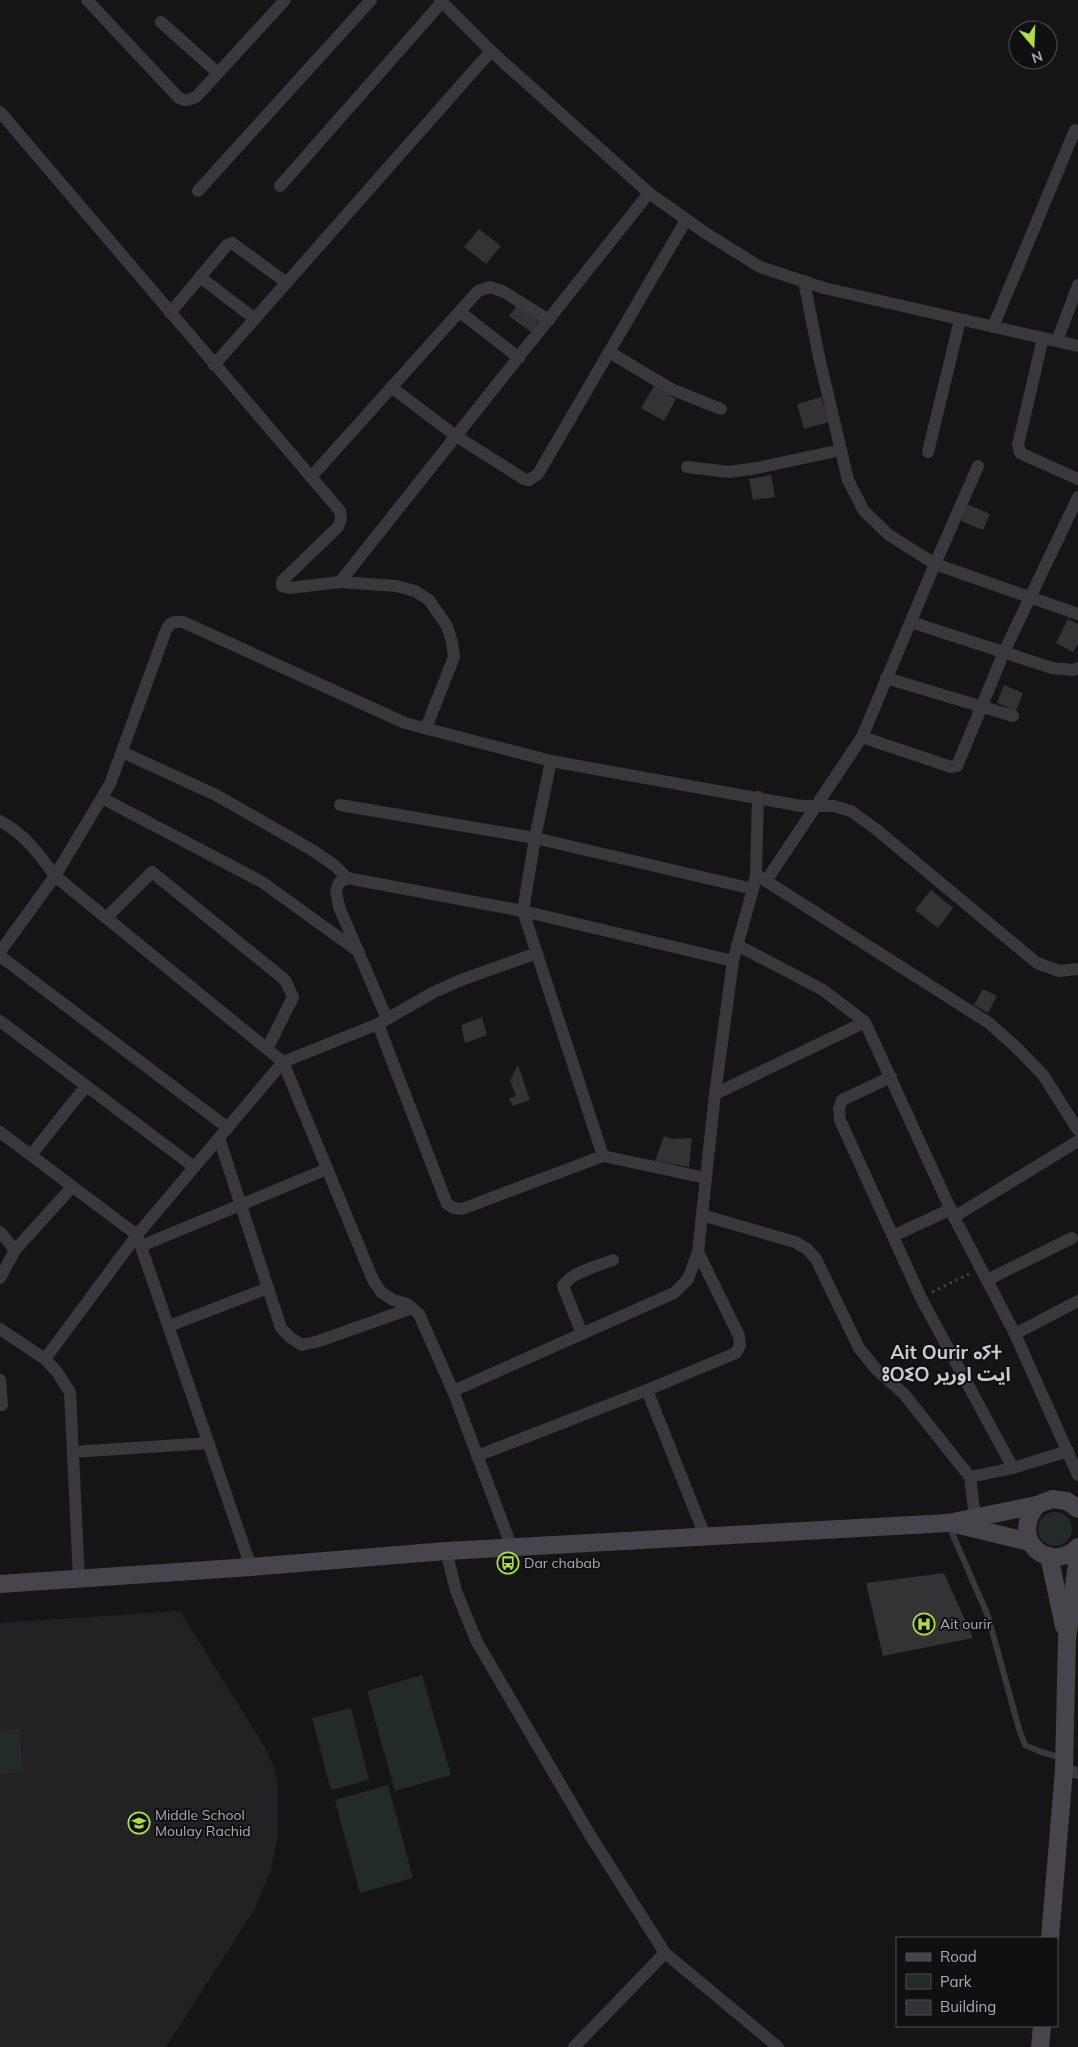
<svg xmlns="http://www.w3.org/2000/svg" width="1078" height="2047" viewBox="0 0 1078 2047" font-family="Mulish,'Noto Sans Arabic','Noto Sans Tifinagh',sans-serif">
  <rect width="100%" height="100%" fill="#161516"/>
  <path fill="#222123" d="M180 1611 266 1749 274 1766 278 1784V1836L271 1870 254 1910 166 2047H0V1623Z"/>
  <g fill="#232b28">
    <circle cx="1055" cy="1529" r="17"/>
    <path d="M422 1675 451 1775 395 1791 367 1691Z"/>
    <path d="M351 1708 369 1780 331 1790 312 1718Z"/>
    <path d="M20 1729 22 1772 0 1774V1730Z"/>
    <path d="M388 1785 413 1878 360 1893 335 1800Z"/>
  </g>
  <g fill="#333235">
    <path d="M479 229 501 246 486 264 464 247Z"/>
    <path d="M517 305 539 321 531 332 509 316Z"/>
    <path d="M654 386 676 399 664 421 641 408Z"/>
    <path d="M821 397 829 422 804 429 797 404Z"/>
    <path d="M771 475 775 497 753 500 749 479Z"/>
    <path d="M967 504 990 514 983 530 961 521Z"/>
    <path d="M1068 619 1078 624V644L1073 652 1056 643Z"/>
    <path d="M1004 685 1023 693 1016 711 997 703Z"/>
    <path d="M931 890 953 908 938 928 915 910Z"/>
    <path d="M983 989 997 996 988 1013 974 1005Z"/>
    <path d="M482 1017 487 1035 465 1043 461 1025Z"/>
    <path d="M518 1065 530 1100 513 1106 509 1099 516 1096 510 1080Z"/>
    <path d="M664 1136 672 1139 692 1138 689 1167 655 1161Z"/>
    <path d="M944 1573 973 1638 883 1656 866 1583Z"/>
  </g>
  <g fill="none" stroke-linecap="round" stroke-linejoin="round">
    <path stroke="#403e44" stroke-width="3" stroke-dasharray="2.5 4" stroke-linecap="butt" d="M932 1292 969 1274"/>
    <path stroke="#3a383d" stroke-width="6" d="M949 1526 988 1616 1019 1729 1025 1745 1041 1752 1063 1758"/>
    <g stroke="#3a383d" stroke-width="12">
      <path d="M87 0 178 97C185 102 188 100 196 97L285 0"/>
      <path d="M440 0 491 51 649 193 704 232 760 267 824 288 1078 346"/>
      <path d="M161 22 218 73"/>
      <path d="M0 112 340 511 341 519 338 527 282 581V586L289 588 340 582 396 586 415 591 429 600 447 626 452 642 454 657 426 728"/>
      <path d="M280 186 442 2"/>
      <path d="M198 191 371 0"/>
      <path d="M200 277 255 319"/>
      <path d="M460 312 519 358"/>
      <path d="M170 313 227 245 232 243 287 283"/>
      <path d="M993 327 1075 130"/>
      <path d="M1043 338 1018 445 1020 453 1078 479"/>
      <path d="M1057 341 1078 285"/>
      <path d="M609 352 671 389 721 409"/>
      <path d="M214 365 491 51"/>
      <path d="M391 387 456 436 524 479 529 480 538 474 686 220"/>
      <path d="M928 452 960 320"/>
      <path d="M978 466 935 564 1078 614"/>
      <path d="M687 467 729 472 757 468 841 450"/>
      <path d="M311 477 478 291 490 287 504 292 549 320"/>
      <path d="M340 582 649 193"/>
      <path d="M911 622 1052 668 1073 670 1078 668"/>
      <path d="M886 678 1013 716"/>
      <path d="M862 737 951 767 957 766 1004 652 1078 497"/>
      <path d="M122 752 216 795 312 850 334 865 347 878"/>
      <path d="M551 761 535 838 523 911 603 1156"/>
      <path d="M102 798 262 882 359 952"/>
      <path d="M340 805 535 838 753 889"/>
      <path d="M0 821C24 833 39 854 55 876L283 1062 373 1280 381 1292 393 1300 407 1304 419 1314 453 1391 512 1548"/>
      <path d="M760 877 989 1023 1017 1048 1043 1075 1078 1130"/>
      <path d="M766 881 862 737 935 564 889 535 864 511 848 480 819 357 804 281"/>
      <path d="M106 918 152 872 285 980 293 997 267 1049"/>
      <path d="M737 945 823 990 865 1022 954 1217 1015 1334 1078 1475"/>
      <path d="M0 952 55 876 110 784 165 633C169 623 172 621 183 622L405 723 551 761 801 806H834L851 811 877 830 1037 963 1059 971 1078 969"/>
      <path d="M0 956 228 1128"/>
      <path d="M387 1019 339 907 336 891 339 883 347 878 523 911 733 961"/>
      <path d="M0 1021 194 1167"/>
      <path d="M380 1023 434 992 461 980 537 953"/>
      <path d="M891 1077 842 1100 839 1109 840 1120 921 1298 1013 1468"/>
      <path d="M715 1094 865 1022"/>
      <path d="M0 1132 137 1235 251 1567"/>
      <path d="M219 1138 281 1328 291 1338 302 1345 319 1341 412 1308"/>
      <path d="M31 1155 86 1086"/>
      <path d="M702 1215 795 1242 807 1249 816 1259 859 1348 876 1369 904 1394 970 1477 975 1517"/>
      <path d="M954 1217 1078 1141"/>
      <path d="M0 1232 15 1250 0 1278"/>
      <path d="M893 1236 951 1209"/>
      <path d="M141 1246 327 1169"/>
      <path d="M15 1250 72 1187"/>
      <path d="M698 1252 739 1336 740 1345 736 1353 647 1390 705 1536"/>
      <path d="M987 1280 1072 1238"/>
      <path d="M169 1326 268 1288"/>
      <path d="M0 1329 45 1359 57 1372 70 1392 79 1579"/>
      <path d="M582 1334 563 1286C572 1272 598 1266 613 1260"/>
      <path d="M1015 1334 1078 1301"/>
      <path d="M45 1359 137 1235 283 1062 378 1024 447 1204 454 1208 462 1209 603 1156 706 1178"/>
      <path d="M0 1380 2 1405H0"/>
      <path d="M453 1391 674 1293 688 1279 698 1252 715 1094 733 961 753 889 756 874 758 797"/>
      <path d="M73 1452 209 1443"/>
      <path d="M477 1456 647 1390"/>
      <path d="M970 1477 1013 1468 1068 1451"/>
      <path d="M446 1551 456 1591 477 1642 590 1835 665 1953 778 2047"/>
      <path d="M1064 1770 1078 1773"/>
      <path d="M574 2047 665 1953"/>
    </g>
    <g stroke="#47444b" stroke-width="18">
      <path d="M1037 1505C1008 1540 1050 1575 1078 1547"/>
      <path d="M955 1524 1030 1542"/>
      <path d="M1049 1556 1064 1626"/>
      <path d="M0 1584 251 1567 446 1551 948 1523 1037 1505 1052 1499 1067 1501 1078 1509"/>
      <path d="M1050 1938 1064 1770 1067 1638 1078 1557"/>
      <path d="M1040 2047 1042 2026"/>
    </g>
  </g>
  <defs>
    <g id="bus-ring" transform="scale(1.125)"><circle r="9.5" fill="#111011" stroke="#b0dd46" stroke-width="1.5"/><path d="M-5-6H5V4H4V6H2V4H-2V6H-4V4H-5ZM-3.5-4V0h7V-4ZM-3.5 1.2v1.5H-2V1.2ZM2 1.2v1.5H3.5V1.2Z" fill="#b0dd46"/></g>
    <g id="hospital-ring" transform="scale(1.125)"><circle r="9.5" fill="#111011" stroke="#b0dd46" stroke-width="1.5"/><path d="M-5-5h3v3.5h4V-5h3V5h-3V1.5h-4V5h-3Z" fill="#b0dd46"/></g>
    <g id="school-ring" transform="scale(1.125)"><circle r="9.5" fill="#111011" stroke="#b0dd46" stroke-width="1.5"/><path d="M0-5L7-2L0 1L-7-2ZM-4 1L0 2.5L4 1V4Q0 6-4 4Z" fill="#b0dd46"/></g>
  </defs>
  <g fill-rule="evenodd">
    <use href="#bus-ring" x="508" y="1563"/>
    <use href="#hospital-ring" x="924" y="1624"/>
    <use href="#school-ring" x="139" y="1823"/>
  </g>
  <g text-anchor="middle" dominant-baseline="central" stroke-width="4" stroke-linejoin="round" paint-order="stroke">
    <g font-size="14" fill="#aca8b5" stroke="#111011" text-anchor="start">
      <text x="524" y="1563">Dar chabab</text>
      <text x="940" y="1624">Ait ourir</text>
      <text x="155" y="1815">Middle School<tspan x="155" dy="16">Moulay Rachid</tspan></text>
    </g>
    <g font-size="19" font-weight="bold" fill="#ccc9d1" stroke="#111011">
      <text x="946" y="1352">Ait Ourir ⴰⵢⵜ<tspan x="946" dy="22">ⵓⵔⵉⵔ ايت اورير</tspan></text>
    </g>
  </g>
  <rect x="896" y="1937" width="162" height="90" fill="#111011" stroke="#4f4d53"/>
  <rect x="906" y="1953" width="25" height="8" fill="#47444b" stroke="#4f4d53"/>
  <text x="940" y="1962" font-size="15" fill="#aca8b5">Road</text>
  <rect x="906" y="1974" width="25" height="15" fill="#232b28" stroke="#4f4d53"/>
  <text x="940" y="1987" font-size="15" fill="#aca8b5">Park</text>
  <rect x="906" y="2000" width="25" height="15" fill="#333235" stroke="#4f4d53"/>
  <text x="940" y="2012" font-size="15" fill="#aca8b5">Building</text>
  <g transform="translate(1033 45) rotate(161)"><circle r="24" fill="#111011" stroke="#4f4d53"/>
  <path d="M0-4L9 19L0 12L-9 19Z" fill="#b0dd46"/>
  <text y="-8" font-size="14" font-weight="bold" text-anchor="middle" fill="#aca8b5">N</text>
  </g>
</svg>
